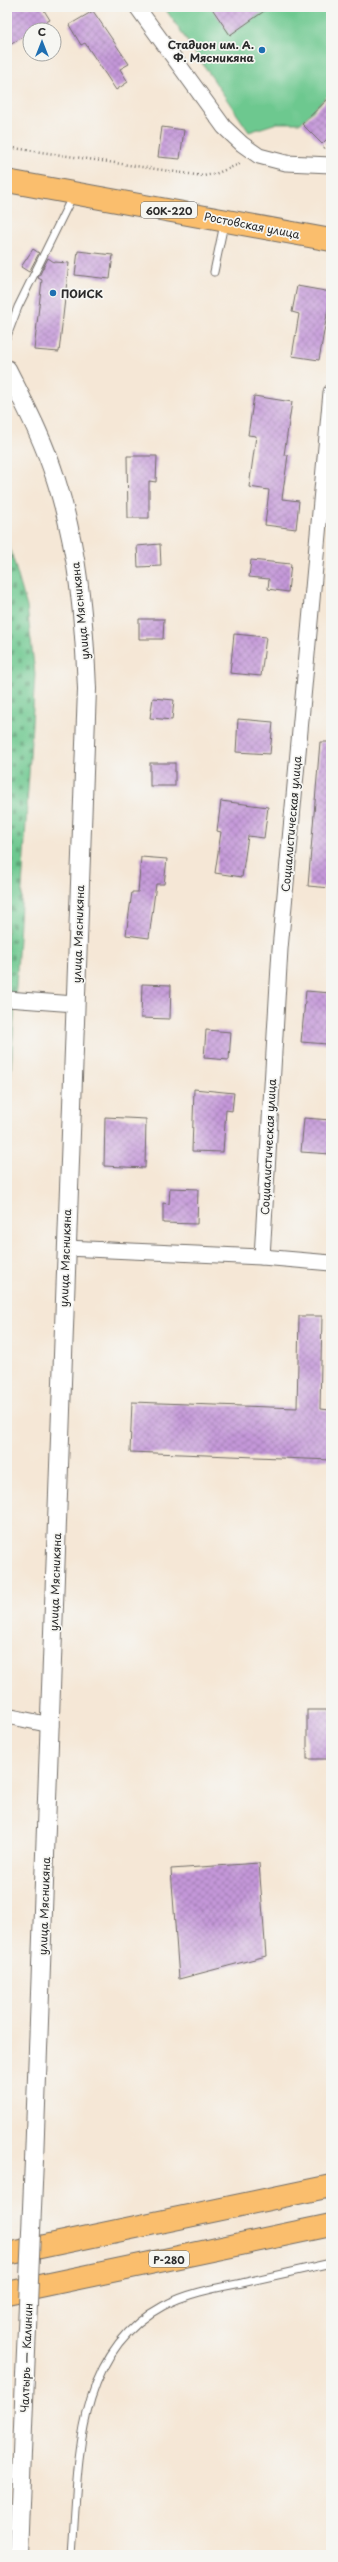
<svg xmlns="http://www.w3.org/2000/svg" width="338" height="2562" viewBox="0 0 338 2562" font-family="'Playpen Sans',sans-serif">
  <defs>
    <pattern id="cemetery-stones" width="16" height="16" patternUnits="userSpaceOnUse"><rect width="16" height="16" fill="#6dc88f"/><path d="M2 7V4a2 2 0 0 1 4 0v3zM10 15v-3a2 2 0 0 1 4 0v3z" fill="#5aa375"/></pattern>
    <pattern id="building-cross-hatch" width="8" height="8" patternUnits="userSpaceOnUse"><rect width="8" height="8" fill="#c497d9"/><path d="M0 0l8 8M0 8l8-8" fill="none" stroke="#9f7bb0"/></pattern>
  </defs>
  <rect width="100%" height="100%" fill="#f6f6f2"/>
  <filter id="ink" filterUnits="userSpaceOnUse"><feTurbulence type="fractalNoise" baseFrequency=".025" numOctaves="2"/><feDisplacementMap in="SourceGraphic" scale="8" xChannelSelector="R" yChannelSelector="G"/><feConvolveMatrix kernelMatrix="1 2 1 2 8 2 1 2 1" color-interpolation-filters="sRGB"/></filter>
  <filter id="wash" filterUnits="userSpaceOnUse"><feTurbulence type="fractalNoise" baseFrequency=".012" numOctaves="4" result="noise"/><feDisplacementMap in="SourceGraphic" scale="16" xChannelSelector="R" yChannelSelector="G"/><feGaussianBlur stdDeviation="0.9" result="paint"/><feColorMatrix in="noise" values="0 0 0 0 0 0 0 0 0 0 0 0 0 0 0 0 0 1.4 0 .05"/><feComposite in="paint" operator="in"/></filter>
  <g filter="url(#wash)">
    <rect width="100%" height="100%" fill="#f5e7d6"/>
    <path fill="#6dc88f" stroke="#4c7a5d" d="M164 7H331V92L301 123H277L249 132Z"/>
    <path fill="url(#cemetery-stones)" stroke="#4c7a5d" d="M7 538 27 607 35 674 7 1136Z"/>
    <g id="blocks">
      <g fill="url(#building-cross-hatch)">
        <path d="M7 7H42L50 20 30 30V32L7 47Z"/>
        <path d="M211 7H270L230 35Z"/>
        <path d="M93 11 129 64 120 69 128 82 116 90 85 43 81 45 69 25Z"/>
        <path d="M331 96V135L322 144 302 124Z"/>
        <path d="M162 127 184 130 180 159 158 157Z"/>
        <path d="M33 249 39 253 29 272 21 267Z"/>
        <path d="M78 251 113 255 110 279 75 275Z"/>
        <path d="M48 258 54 262 69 263 59 352 34 350 42 280 38 278Z"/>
        <path d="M297 286 331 292 319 360 292 356 299 314 292 312Z"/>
        <path d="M254 396 292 402 284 455H288L282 499 299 501 296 529 265 525 269 490 249 487 256 436 248 435Z"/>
        <path d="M127 456H157L156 482 149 481V518H128Z"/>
        <path d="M160 544 161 566 138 567 137 546Z"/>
        <path d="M251 560 291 564 288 592 268 589 269 579 249 577Z"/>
        <path d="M139 619H164L163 639H139Z"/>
        <path d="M234 634 266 637 261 676 230 673Z"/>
        <path d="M153 698 174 700 172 720 150 718Z"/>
        <path d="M238 719 273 722 270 754 236 752Z"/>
        <path d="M320 742H331V888L308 886Z"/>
        <rect x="150" y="763" width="25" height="23"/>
        <path d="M221 801 268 807 264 838 248 836 242 877 215 873 221 832 217 831Z"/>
        <path d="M141 857 167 859 164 884H156L149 938 126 935 132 892H138Z"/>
        <path d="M142 984 171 985 170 1019 141 1018Z"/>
        <path d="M306 991 331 993 327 1044 301 1042Z"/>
        <path d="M206 1030 231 1032 229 1060 204 1058Z"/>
        <path d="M194 1089 234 1093 232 1111 226 1110 223 1152 192 1151Z"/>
        <path d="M105 1117 146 1119 145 1168 104 1166Z"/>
        <path d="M304 1118 331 1120V1154L301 1152Z"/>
        <path d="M170 1188 198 1189 197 1224 163 1223V1203L169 1204Z"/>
        <path d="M299 1316H322L320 1409 331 1410V1460L130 1452 132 1402 297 1408Z"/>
        <rect x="307" y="1710" width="24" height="49"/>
        <path d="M259 1863 266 1956 179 1979 171 1869Z"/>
      </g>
    </g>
  </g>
  <g filter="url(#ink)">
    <use href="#blocks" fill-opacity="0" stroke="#726d67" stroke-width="1"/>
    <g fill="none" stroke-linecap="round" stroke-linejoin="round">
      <g stroke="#726d67" stroke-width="9">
        <g id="service">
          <path d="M214 272 224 224"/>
          <path d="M7 336 18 307 73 195"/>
          <path d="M72 2555C79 2467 73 2354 163 2306 187 2293 216 2288 242 2283 272 2276 301 2270 331 2263"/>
        </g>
      </g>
      <g stroke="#726d67" stroke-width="17">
        <g id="minor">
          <path d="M137 7 224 127 242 144 259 156 286 163 331 165"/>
          <path d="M7 999 75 1004"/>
          <path d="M66 1248 262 1257 331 1263"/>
          <path d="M262 1257 280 949 331 392"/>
          <path d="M7 1716 51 1725"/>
        </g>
      </g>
      <g stroke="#726d67" stroke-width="20">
        <g id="tertiary">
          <path d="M7 369C25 405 44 441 56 480 78 548 84 618 87 689L34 2160"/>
          <path d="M18 2555 25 2376"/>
        </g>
      </g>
      <g stroke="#726d67" stroke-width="24">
        <path id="primary" d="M7 181 331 240"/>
      </g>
      <g stroke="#726d67" stroke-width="24">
        <g id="trunk">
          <path d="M7 2254 331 2186"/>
          <path d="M7 2293 331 2225"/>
        </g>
      </g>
      <g stroke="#726d67" stroke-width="2.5" stroke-dasharray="1 3" stroke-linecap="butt">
        <path d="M7 147 203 176 215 174 242 163"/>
        <path d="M324 148 331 141"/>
      </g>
      <use href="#service" stroke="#fff" stroke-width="7"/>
      <use href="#minor" stroke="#fff" stroke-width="15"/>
      <use href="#tertiary" stroke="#fff" stroke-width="18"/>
      <use href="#primary" stroke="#fabe6d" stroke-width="22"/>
      <use href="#trunk" stroke="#fabe6d" stroke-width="22"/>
      <g stroke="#726d67" stroke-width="20" stroke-linecap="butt">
        <path id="tertiary-bridge" d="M25 2376 34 2160"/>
      </g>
      <use href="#tertiary-bridge" stroke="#fff" stroke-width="18"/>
    </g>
  </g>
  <g fill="#1f6fb2" stroke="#f6f6f2" stroke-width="1.5">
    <circle cx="262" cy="50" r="4"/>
    <circle cx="53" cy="293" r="4"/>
  </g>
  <g text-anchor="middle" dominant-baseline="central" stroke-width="3.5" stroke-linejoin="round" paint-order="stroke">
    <g fill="#f6f6f2" stroke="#686867" stroke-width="1">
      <rect x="141" y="202" width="56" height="16" rx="3"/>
      <rect x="149" y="2251" width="40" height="16" rx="3"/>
    </g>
    <g font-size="10" font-weight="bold" fill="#2b2b2b">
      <text x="169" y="210">60К-220</text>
      <text x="169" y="2259">Р-280</text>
    </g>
    <g font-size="11" font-weight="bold" fill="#2b2b2b" stroke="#f6f6f2" text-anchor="end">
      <text x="254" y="44">Стадион им. А.<tspan x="254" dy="13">Ф. Мясникяна</tspan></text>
      <text x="61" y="293" text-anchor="start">ПОИСК</text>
    </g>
    <g font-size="11" fill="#2b2b2b" stroke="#f6f6f2">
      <text transform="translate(252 225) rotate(11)">Ростовская улица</text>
      <text transform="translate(80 611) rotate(-96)">улица Мясникяна</text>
      <text transform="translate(291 824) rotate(-85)">Социалистическая улица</text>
      <text transform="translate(78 934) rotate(-88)">улица Мясникяна</text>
      <text transform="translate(268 1147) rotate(-87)">Социалистическая улица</text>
      <text transform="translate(65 1258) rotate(-88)">улица Мясникяна</text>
      <text transform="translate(55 1582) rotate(-88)">улица Мясникяна</text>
      <text transform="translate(44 1906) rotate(-88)">улица Мясникяна</text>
      <text transform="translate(26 2358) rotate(-88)">Чалтырь — Калинин</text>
    </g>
  </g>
  <rect width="338" height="2562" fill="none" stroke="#f6f6f2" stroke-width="24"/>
  <g transform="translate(42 42)"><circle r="19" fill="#f6f6f2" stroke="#a5a5a2"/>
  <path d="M0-3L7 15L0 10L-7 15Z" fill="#1f6fb2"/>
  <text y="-6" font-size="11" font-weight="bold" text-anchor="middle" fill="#2b2b2b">С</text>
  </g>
</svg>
